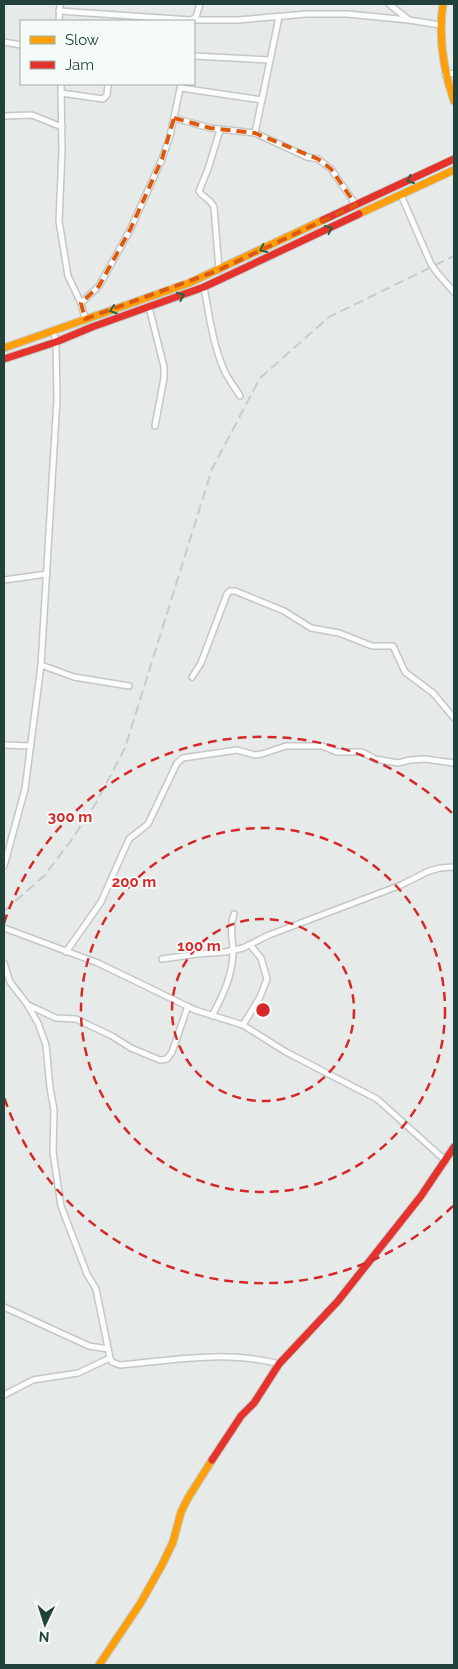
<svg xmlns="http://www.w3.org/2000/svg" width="458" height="1669" viewBox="0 0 458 1669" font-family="Raleway,sans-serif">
  <rect width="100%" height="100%" fill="#e6ebe9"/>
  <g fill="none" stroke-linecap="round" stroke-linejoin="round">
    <g stroke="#c3c8c6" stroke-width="8">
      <g id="street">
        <path d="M389 4 409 20"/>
        <path d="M59 11 191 20 196 17 200 4"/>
        <path d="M59 21 60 4"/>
        <path d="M191 21V20H238L307 14H347L409 20 440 25"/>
        <path d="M4 42 21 45"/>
        <path d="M194 56 270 60"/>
        <path d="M445 75 454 73"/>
        <path d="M61 84 62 151 59 221 68 276 81 303 85 319"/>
        <path d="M181 88 262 100"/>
        <path d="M61 93 103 99 107 95 108 84"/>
        <path d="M4 116 32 115 62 127"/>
        <path d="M174 118 210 128 255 133 307 157 318 159 331 169 356 205"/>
        <path d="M255 133 279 17"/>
        <path d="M401 195 431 264 438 274 454 292"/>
        <path d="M219 270 214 207C210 198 203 198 199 191L208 169 220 130"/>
        <path d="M204 287C209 315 213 346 225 372 229 380 235 388 240 396"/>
        <path d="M81 303 99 286 130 230 162 159 170 136 181 84"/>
        <path d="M149 307 164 367V378L155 426"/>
        <path d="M4 580 47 574"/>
        <path d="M41 665 74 677 129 686"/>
        <path d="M192 677 201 663 227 594 230 591H235L284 611 311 628 339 633 372 646H393L405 672 433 693 454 718"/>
        <path d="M4 745 31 746"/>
        <path d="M4 866 25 789 41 665 57 399 56 342 53 330"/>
        <path d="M4 928 98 963 195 1010 243 1025 286 1052 377 1099 446 1161"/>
        <path d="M66 952 101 902 129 839 148 824 177 763 183 758 237 750 255 755 262 754 286 746H322L337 752H362L375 759 398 763 410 760 425 759 454 763"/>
        <path d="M162 959 198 954 225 952 243 948 269 935 401 885 429 871 440 868 454 867"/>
        <path d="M4 963 10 982 27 1004 38 1023 46 1045 50 1088 54 1110 53 1152 61 1206 87 1274 96 1289 110 1358 112 1362 120 1365C172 1360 227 1350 279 1364"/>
        <path d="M28 1005 56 1018 76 1019 112 1036 131 1048 160 1060 167 1059 172 1052 188 1006"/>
        <path d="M212 1016C223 995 232 977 233 953 233 939 229 928 234 914"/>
        <path d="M243 1025 260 997 267 979 261 958 251 946"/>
        <path d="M4 1307 89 1346 108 1349"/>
        <path d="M4 1395 33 1380 78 1373 110 1358"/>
      </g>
    </g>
    <g stroke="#c1c9c7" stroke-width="9">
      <g id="slow">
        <path d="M443 4C438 38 443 69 454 101"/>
        <path d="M359 214 454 170"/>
        <path d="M4 348 189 283 323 220"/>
        <path d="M99 1665 140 1604 162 1565 173 1542 181 1512 188 1498 212 1460"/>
      </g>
    </g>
    <g stroke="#c1c9c7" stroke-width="9">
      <g id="jam">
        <path d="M323 220 454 159"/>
        <path d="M4 359 56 342 92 327 204 287 359 214"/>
        <path d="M212 1460 241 1416 254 1403 279 1364 338 1301 421 1196 454 1147"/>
      </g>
    </g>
    <use href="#street" stroke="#fbfcfc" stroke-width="5"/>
    <use href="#slow" stroke="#ff9f0a" stroke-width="7"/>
    <use href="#jam" stroke="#e5322d" stroke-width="7"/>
    <path stroke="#c7cccb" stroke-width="2" stroke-dasharray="10 5" stroke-linecap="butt" d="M4 911 44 876 70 842 96 803 125 748 212 469 260 378 329 317 454 256"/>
  </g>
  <defs><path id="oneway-chevron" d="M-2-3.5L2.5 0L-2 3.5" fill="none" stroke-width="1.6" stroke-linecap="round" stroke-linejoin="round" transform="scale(1.25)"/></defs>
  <g stroke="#266442">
    <use href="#oneway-chevron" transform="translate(410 180) rotate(155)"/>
    <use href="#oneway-chevron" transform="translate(329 229) rotate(-25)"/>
    <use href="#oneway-chevron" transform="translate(263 249) rotate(155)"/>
    <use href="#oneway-chevron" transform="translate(181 296) rotate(-22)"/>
    <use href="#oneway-chevron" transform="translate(113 310) rotate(162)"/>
  </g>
  <path fill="none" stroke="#de580e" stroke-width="4" stroke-dasharray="10 6" stroke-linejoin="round" d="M174 118 210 128 255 133 318 159 331 169 356 205 219 270 85 319 81 303 99 286 130 230 162 159Z"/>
  <g fill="none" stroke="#d62828" stroke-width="2.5" stroke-dasharray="9 6">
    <circle cx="263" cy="1010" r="91"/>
    <circle cx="263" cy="1010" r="182"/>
    <path d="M453 1206A273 273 0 0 1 4 1097M4 923A273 273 0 0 1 453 814"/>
  </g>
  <circle cx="263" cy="1010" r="8" fill="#d62828" stroke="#f4faf8" stroke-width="2.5"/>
  <g font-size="15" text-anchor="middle" font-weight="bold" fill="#d62828" stroke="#f4faf8" stroke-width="4" stroke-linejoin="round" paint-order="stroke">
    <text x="70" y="822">300 m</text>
    <text x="134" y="887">200 m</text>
    <text x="199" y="951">100 m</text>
  </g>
  <rect width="458" height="1669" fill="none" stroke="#21423a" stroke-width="10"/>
  <rect x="20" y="20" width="175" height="65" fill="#f4faf8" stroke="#a0b0ac"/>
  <rect x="30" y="36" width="25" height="8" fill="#ff9f0a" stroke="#a0b0ac"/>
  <text x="65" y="45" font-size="15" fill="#21423a">Slow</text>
  <rect x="30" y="61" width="25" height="8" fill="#e5322d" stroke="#a0b0ac"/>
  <text x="65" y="70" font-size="15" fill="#21423a">Jam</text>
  <g transform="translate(45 1624) rotate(184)" stroke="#f4faf8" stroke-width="4" paint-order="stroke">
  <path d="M0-4L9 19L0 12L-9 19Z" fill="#21423a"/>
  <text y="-8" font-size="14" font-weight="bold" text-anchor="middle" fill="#21423a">N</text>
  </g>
</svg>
